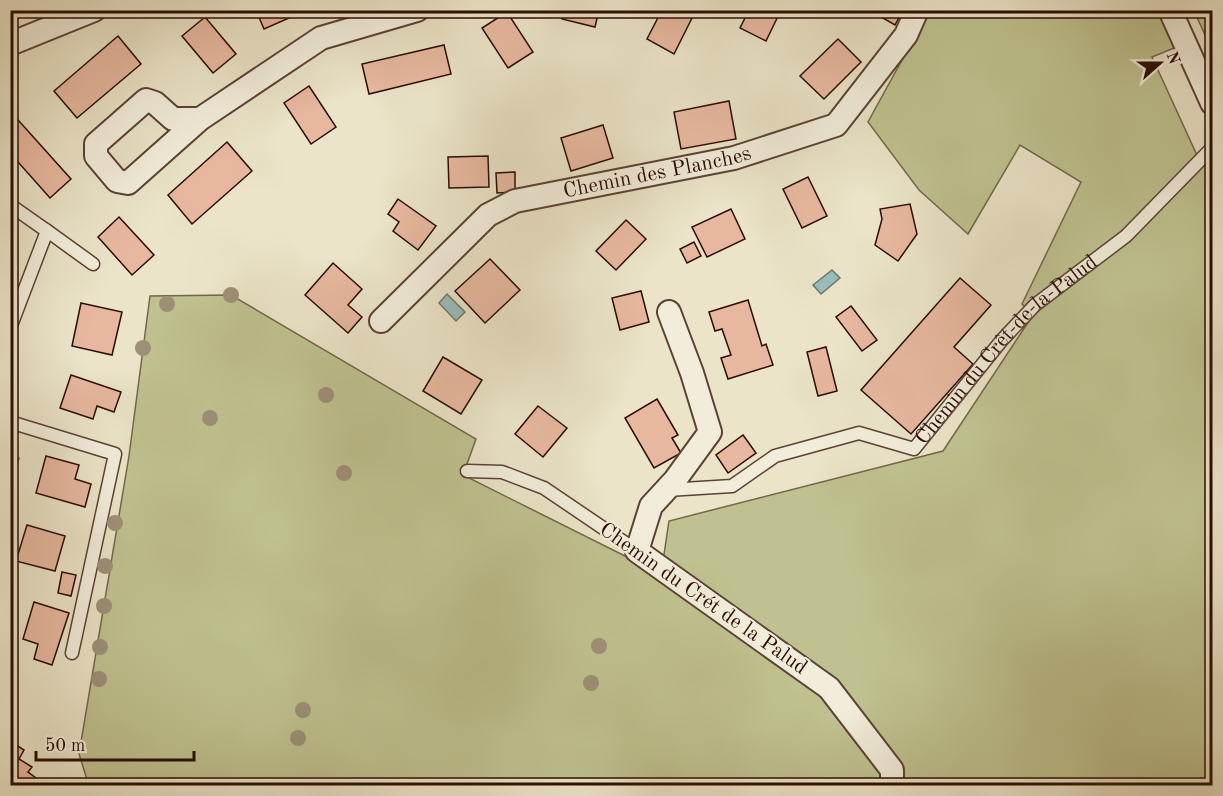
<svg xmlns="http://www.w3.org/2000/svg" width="1223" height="796" viewBox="0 0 1223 796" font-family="'Old Standard TT',serif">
  <rect width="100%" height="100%" fill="#ebe4c8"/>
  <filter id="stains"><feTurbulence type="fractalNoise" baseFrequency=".00333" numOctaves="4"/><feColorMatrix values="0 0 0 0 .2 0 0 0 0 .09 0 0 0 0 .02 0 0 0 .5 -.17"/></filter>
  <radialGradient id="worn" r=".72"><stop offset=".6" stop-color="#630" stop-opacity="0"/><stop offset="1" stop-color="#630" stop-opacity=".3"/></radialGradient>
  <g fill="#bfc290" stroke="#746749" stroke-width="1.5">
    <path d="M929 11H1160L1174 48 1152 57 1196 153 1212 167V785L89 786 79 754 129 456 150 296 231 295 476 439 463 475 661 574 669 521 943 451 1033 315 1022 304 1081 182 1020 145 968 234 919 190 868 122Z"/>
    <path d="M1194 11H1212V50Z"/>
  </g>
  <g fill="#99beba" stroke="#6d7770" stroke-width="1.5">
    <path d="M832 270 840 278 821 294 813 285Z"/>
    <path d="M447 294 465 312 456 321 439 303Z"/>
    <path d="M11 456 19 458 12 487H11Z"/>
  </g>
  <g fill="#e7b89f" stroke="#2a0c02" stroke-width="1.5">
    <path d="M256 10H307L264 29Z"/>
    <path d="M564 10H599L595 27 562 19Z"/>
    <path d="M662 10H682L693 16 674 54 647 39Z"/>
    <path d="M749 10H781L766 41 740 28Z"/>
    <path d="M869 10H903L895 25Z"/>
    <path d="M507 12 533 52 508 68 482 28Z"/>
    <path d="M205 17 236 54 213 73 182 36Z"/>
    <path d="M118 36 141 64 77 118 54 91Z"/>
    <path d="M838 39 861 62 824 99 800 76Z"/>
    <path d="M444 45 451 74 369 94 362 64Z"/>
    <path d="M309 86 336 127 311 144 284 103Z"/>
    <path d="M729 101 736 139 681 149 674 112Z"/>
    <path d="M10 111 71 179 50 198 10 153Z"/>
    <path d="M603 125 613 158 571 171 561 138Z"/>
    <path d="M227 142 252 171 192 224 168 195Z"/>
    <path d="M488 156 489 187 449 188 448 157Z"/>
    <path d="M515 172V192L497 193 496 173Z"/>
    <path d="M808 177 827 216 802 228 783 189Z"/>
    <path d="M398 199 436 226 418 250 393 231 399 222 388 214Z"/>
    <path d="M910 204 917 234 898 261 875 245 882 219 880 209Z"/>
    <path d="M731 209 745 239 707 257 692 227Z"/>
    <path d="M119 217 154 255 132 275 98 237Z"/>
    <path d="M626 220 646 239 616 270 596 251Z"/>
    <path d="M694 242 701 256 687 263 680 249Z"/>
    <path d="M490 259 520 290 485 323 455 291Z"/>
    <path d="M333 263 362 289 348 305 362 317 348 333 305 295Z"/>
    <path d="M960 278 991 305 954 347 973 364 911 434 861 390Z"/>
    <path d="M641 291 649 322 620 330 612 298Z"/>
    <path d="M748 300 762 346 766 344 773 365 728 379 721 358 731 355 722 329 715 331 709 312Z"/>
    <path d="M81 303 122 312 112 355 72 346Z"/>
    <path d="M851 306 877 340 862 351 836 317Z"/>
    <path d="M826 347 837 391 818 396 807 352Z"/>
    <path d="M443 357 482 380 461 414 423 391Z"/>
    <path d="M71 375 121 392 114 412 97 406 93 419 60 408Z"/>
    <path d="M657 399 678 435 672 438 681 453 654 468 625 418Z"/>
    <path d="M538 406 567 428 543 457 515 434Z"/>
    <path d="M743 435 756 453 728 473 716 455Z"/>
    <path d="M46 456 79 465 75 479 91 484 85 507 36 493Z"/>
    <path d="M27 525 65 536 55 571 16 561Z"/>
    <path d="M62 572 76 575 71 596 58 593Z"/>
    <path d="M34 602 69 613 52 665 34 659 38 644 23 639Z"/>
    <path d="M10 741 24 750 19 759 32 767 28 772 47 786H10L13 774 10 772Z"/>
  </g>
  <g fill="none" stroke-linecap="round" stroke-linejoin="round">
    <g stroke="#5a4234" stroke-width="15">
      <g id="service">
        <path d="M10 205 47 231 10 328"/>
        <path d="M46 230 93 264"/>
        <path d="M10 422 115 454 72 653"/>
        <path d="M467 471 502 472 544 488 637 551"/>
        <path id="s1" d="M667 490 732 486 775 456 859 433 914 449 1002 340 1035 305 1126 236 1212 148"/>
      </g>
    </g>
    <g stroke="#5a4234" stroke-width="26">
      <g id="minor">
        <path d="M1170 10 1212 103"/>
        <path d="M10 44 94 10"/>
        <path d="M200 119H173L155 103 146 100 96 144V156L117 181 128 183 200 119 321 38 417 10"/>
        <path d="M669 312 692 373 710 432 675 480 651 506 637 551 829 688 892 770V786"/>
        <path id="s2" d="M381 321 488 215 515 201 734 158 836 125 906 35 917 10"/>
      </g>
    </g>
    <use href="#service" stroke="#f2eddb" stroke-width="12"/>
    <use href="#minor" stroke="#f2eddb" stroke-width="22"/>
  </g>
  <g fill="#9d9077">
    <circle cx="231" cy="295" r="8"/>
    <circle cx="167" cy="304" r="8"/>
    <circle cx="143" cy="348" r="8"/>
    <circle cx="326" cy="395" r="8"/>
    <circle cx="210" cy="418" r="8"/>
    <circle cx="344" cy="473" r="8"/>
    <circle cx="115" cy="523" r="8"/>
    <circle cx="105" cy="566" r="8"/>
    <circle cx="104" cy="606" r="8"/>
    <circle cx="599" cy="646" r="8"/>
    <circle cx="100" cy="647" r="8"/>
    <circle cx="99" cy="679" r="8"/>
    <circle cx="591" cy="683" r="8"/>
    <circle cx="303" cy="710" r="8"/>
    <circle cx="298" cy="738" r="8"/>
  </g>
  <g text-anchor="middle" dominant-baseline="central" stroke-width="4.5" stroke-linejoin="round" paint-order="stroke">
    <g font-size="21" fill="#2a0c02" stroke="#f2eddb">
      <text stroke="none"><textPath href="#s2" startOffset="326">Chemin des Planches</textPath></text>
      <text stroke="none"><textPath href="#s1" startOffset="398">Chemin du Crêt-de-la-Palud</textPath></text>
      <text transform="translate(703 599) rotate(35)">Chemin du Crét de la Palud</text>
    </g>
  </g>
  <rect width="1223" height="796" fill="none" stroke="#ebe4c8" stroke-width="36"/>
  <rect x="12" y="12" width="1199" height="772" fill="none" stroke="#2a0c02" stroke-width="3"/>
  <rect x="18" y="18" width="1187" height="760" fill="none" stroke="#2a0c02" stroke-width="1.5"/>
  <g transform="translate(1160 63) rotate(69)" stroke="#f2eddb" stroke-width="4.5" paint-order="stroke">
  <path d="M0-4.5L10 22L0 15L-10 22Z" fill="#2a0c02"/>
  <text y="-9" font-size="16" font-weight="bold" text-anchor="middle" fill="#2a0c02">N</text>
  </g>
  <path d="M36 751v9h158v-9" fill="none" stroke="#2a0c02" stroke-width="3"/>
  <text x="45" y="751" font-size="18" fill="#2a0c02" stroke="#f2eddb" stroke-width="4.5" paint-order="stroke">50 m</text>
  <rect width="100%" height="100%" filter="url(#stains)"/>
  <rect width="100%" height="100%" fill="url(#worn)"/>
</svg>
